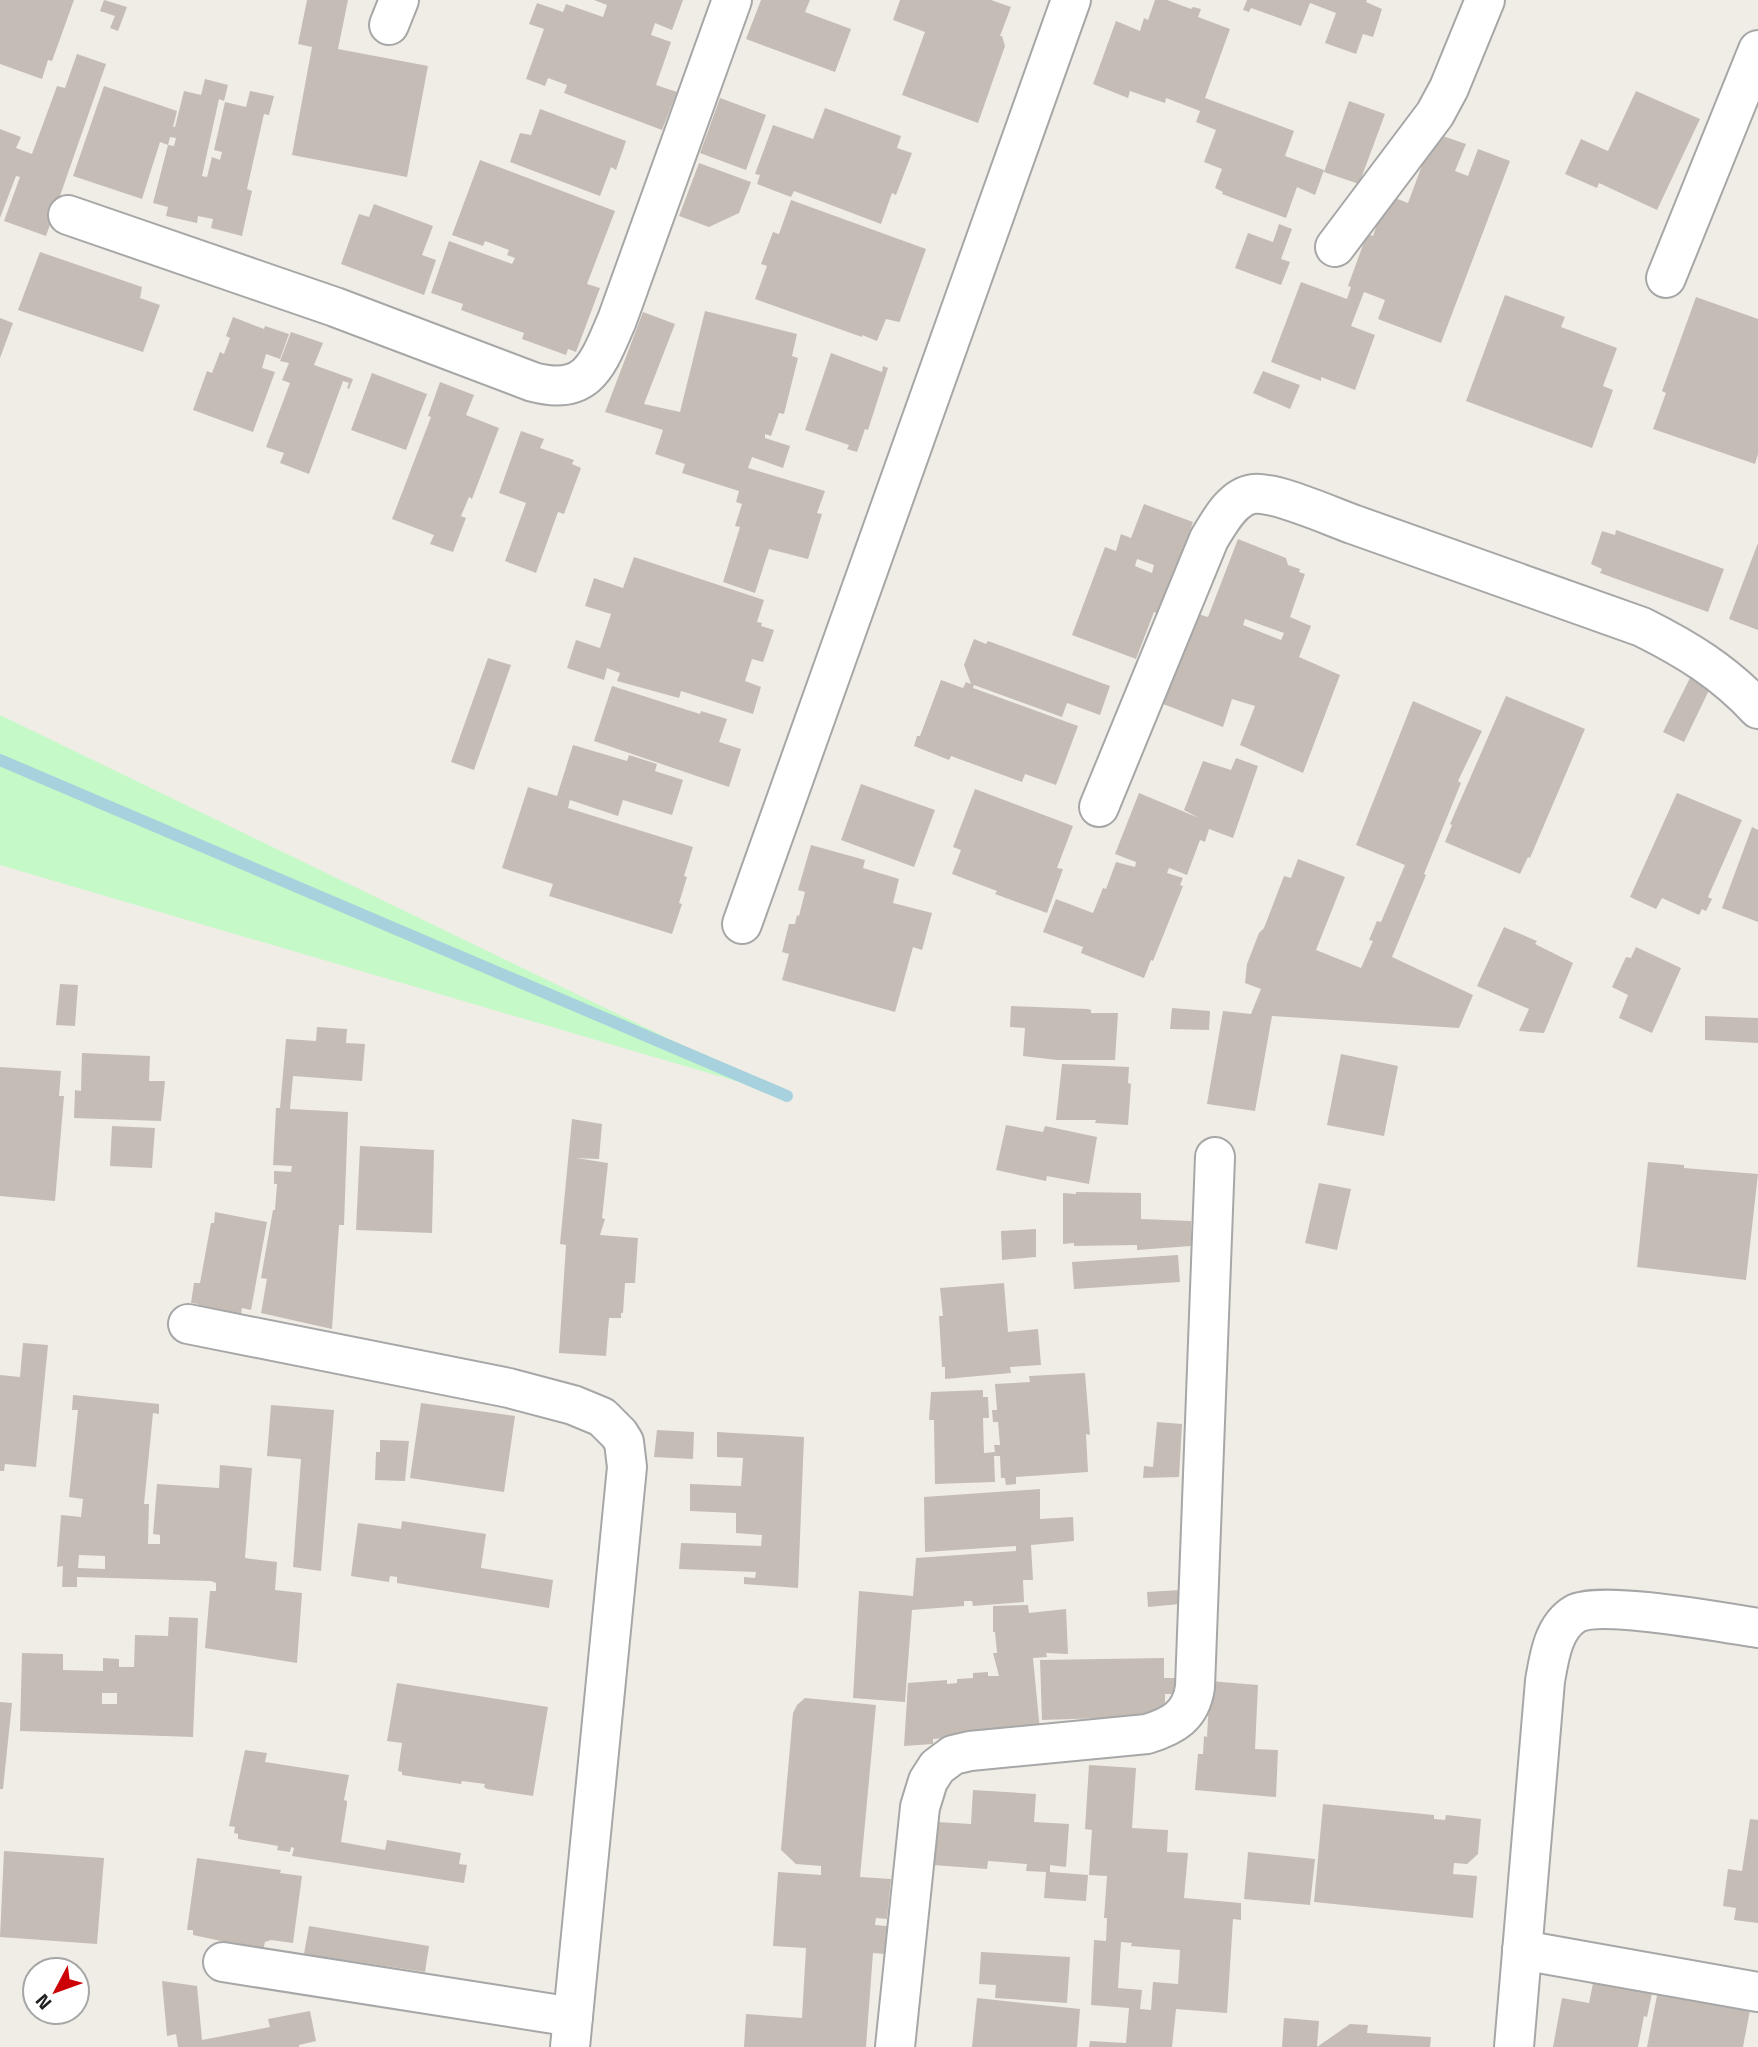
<svg xmlns="http://www.w3.org/2000/svg" width="1758" height="2047" viewBox="0 0 1758 2047" font-family="'Titillium Web',sans-serif">
  <rect width="100%" height="100%" fill="#f0ede6"/>
  <path fill="#c5f9c7" d="M0 715 787 1096 0 865Z"/>
  <g fill="none" stroke-linecap="round" stroke-linejoin="round">
    <path stroke="#a7d2dd" stroke-width="12" d="M0 760 787 1096"/>
  </g>
  <g fill="#c5bcb6" fill-rule="evenodd">
    <path d="M0 0H74L52 61 48 60 42 79 0 64Z"/>
    <path d="M104 0 127 7 118 31 110 28 115 16 100 11Z"/>
    <path d="M307 0H348L338 49 428 66 407 177 292 155 312 47 298 44Z"/>
    <path d="M594 0H683L672 30 655 23 651 35 671 42 656 85 677 92 662 130 564 93 567 85 548 78 545 86 526 79 544 29 529 24 537 3 563 12 566 4 603 17 607 5Z"/>
    <path d="M761 0H810L805 12 851 29 835 72 746 39Z"/>
    <path d="M900 0H991L1011 7 1000 36H1002L1005 46 978 123 902 95 925 32 893 20Z"/>
    <path d="M1155 0H1167L1191 9 1193 7 1201 9 1198 17 1230 29 1205 98 1294 131 1285 156 1324 170 1315 195 1297 187 1286 218 1222 194 1223 192 1215 188 1222 169 1204 162 1216 130 1196 122 1200 111 1166 98 1165 103 1130 91 1128 98 1093 84 1116 21 1140 31 1144 18 1148 20Z"/>
    <path d="M1247 0H1367L1366 2 1382 9 1373 37 1363 34 1356 54 1325 43 1336 13 1310 3 1301 26 1251 8 1249 12 1243 10Z"/>
    <path d="M77 54 106 64 46 236 4 221 20 177 16 176 0 218V129L21 137 16 148 32 154 57 86 65 88Z"/>
    <path d="M205 79 228 85 224 101 219 99 202 176 207 177 212 157 220 160 222 152 214 150 225 102 246 107 250 91 274 96 269 115 264 114 247 189 252 191 242 236 211 228 213 219 198 216 197 223 166 216 168 207 153 203 168 145 174 146 176 138 170 137 168 145 160 142 142 199 73 176 104 86 177 111 173 127H175L184 91 201 95Z"/>
    <path d="M1636 91 1700 119 1657 210 1599 183 1597 188 1565 174 1581 139 1608 151Z"/>
    <path d="M720 98 766 115 746 170 700 153Z"/>
    <path d="M1349 101 1385 114 1359 184 1324 172Z"/>
    <path d="M825 108 901 136 897 148 912 153 896 195 892 193 881 224 794 191 791 197 757 184 760 175 755 174 773 125 813 139Z"/>
    <path d="M540 109 626 141 616 170 611 167 600 196 510 162 520 133 531 135Z"/>
    <path d="M1434 133 1466 144 1455 171 1468 176 1478 149 1510 161 1441 343 1378 319 1385 300 1364 292 1351 326 1375 335 1355 390 1321 377V381L1271 362 1301 282 1347 299 1351 287 1348 286 1367 234 1373 236 1387 195 1408 203Z"/>
    <path d="M480 160 615 211 587 284 600 288 576 352 568 349 566 355 522 339 524 333 461 310 463 304 431 293 449 241 512 264 515 258 507 255 509 250 485 241 483 246 452 235Z"/>
    <path d="M699 163 751 182 739 213 709 227 679 216Z"/>
    <path d="M791 200 926 249 900 321 899 322 886 319 877 341 862 335V337L755 299 767 266 761 264 773 232 779 234Z"/>
    <path d="M374 204 433 226 422 255 436 260 424 295 341 264 359 214 369 217Z"/>
    <path d="M1279 224 1292 229 1281 259 1290 262 1281 285 1235 268 1248 233 1273 242Z"/>
    <path d="M40 252 142 287 140 298 160 305 143 352 18 310Z"/>
    <path d="M1505 295 1565 317 1561 327 1617 348 1603 386 1613 390 1592 448 1466 401Z"/>
    <path d="M1696 297 1758 319V454L1755 464 1653 429 1666 393 1662 391Z"/>
    <path d="M705 311 797 334 792 356 798 358 784 414 779 413 771 436 765 434V438L790 446 783 468 752 457 748 468 825 491 817 513 822 514 808 559 769 549 755 593 723 582 740 527 735 526 742 504 736 502 739 491 682 473 685 464 655 454 663 430 605 412 643 312 675 324 644 404 680 412Z"/>
    <path d="M233 317 264 329 265 326 289 334 280 359 266 354 262 368 275 372 253 432 193 410 207 371 212 373 220 352 224 354 230 338 226 336Z"/>
    <path d="M0 318 13 323 0 358Z"/>
    <path d="M291 332 323 343 314 365 353 379 349 389 347 388 349 383 343 381 309 474 280 463 284 453 266 447 290 383 282 380 289 363 280 361Z"/>
    <path d="M831 353 882 372 883 366 888 368 868 430 865 429 857 452 847 449 849 445 805 430Z"/>
    <path d="M1263 371 1300 385 1290 409 1253 393Z"/>
    <path d="M372 373 427 394 406 450 351 430Z"/>
    <path d="M440 382 474 395 466 415 499 428 472 499 469 497 461 516 466 518 453 552 430 544 434 535 392 519 431 417 428 416Z"/>
    <path d="M521 431 544 439 540 448 574 460 572 464 581 468 564 514 558 512 536 573 505 561 526 503 499 493Z"/>
    <path d="M1144 504 1193 522 1159 614 1154 612 1136 659 1072 635 1105 547 1116 551 1121 534 1131 538ZM1137 559 1154 565 1152 573 1135 566Z"/>
    <path d="M1616 530 1724 569 1708 612 1600 573 1602 569 1591 564 1602 531 1615 535Z"/>
    <path d="M1238 539 1286 558 1288 565 1300 569 1299 572 1305 574 1290 617 1311 626 1299 657 1340 675 1303 773 1240 745 1255 706 1232 699 1223 727 1163 704 1198 614 1208 617ZM1245 619 1284 633 1281 640 1243 625Z"/>
    <path d="M1758 543V630L1729 619Z"/>
    <path d="M634 557 764 600 757 622 762 623 761 626 774 630 763 662 752 659 745 681 761 687 753 714 681 691 679 698 617 681 620 673 607 668 604 680 567 668 576 640 600 648 611 614 585 606 594 578 623 588Z"/>
    <path d="M974 639 986 644 988 641 1110 686 1100 715 1067 703 1062 717 974 685 973 688 1078 726 1056 785 1025 774 1022 782 951 756 949 760 914 746 917 736H920L941 680 963 688 966 682 971 684 964 665Z"/>
    <path d="M488 658 511 665 474 770 451 762Z"/>
    <path d="M1691 676 1712 684 1684 742 1663 732Z"/>
    <path d="M612 686 700 714 701 711 727 719 719 742 741 749 729 787 594 741Z"/>
    <path d="M1506 696 1585 729 1530 858 1528 857 1520 874 1445 842 1452 825 1450 824Z"/>
    <path d="M1413 701 1482 731 1458 781 1461 783 1424 874 1426 875 1392 957 1473 995 1459 1028 1272 1016 1255 1111 1207 1104 1223 1011 1251 1014 1261 989 1245 983 1247 964 1259 933 1264 928 1284 876 1291 878 1298 859 1345 877 1316 950 1361 968 1373 941 1369 940 1377 921 1381 922 1405 865 1356 845Z"/>
    <path d="M573 745 627 761 629 755 657 764 655 771 683 780 672 815 623 800 618 816 570 800 568 808 693 847 684 876 687 877 679 903 682 904 672 934 549 896 553 884 502 868 528 787 557 796Z"/>
    <path d="M1236 758 1258 766 1233 838 1209 829 1205 842 1200 840 1187 875 1169 868 1167 873 1183 878 1180 885 1183 886 1153 961 1151 960 1144 978 1081 953 1083 947 1043 932 1056 899 1093 913 1103 888 1106 889 1116 862 1135 867 1136 862 1115 854 1139 793 1199 818 1184 810 1203 761 1231 770Z"/>
    <path d="M861 784 935 810 914 867 841 840Z"/>
    <path d="M975 789 1073 826 1057 868 1063 869 1047 913 995 894 997 891 952 874 961 850 953 847Z"/>
    <path d="M1677 793 1742 820 1708 897 1712 899 1706 911 1702 909 1699 915 1662 898 1656 909 1630 897Z"/>
    <path d="M1752 827 1758 830V922L1722 908Z"/>
    <path d="M811 845 865 860 863 868 899 879 893 903 932 913 922 950 913 947 895 1012 782 980 789 954 782 952 789 924H795L797 915 799 916 805 892 798 890Z"/>
    <path d="M1504 927 1537 941 1535 944 1573 963 1544 1033 1519 1031 1529 1009 1477 986Z"/>
    <path d="M1636 947 1681 968 1652 1033 1619 1018 1628 995 1612 987 1626 957 1631 958Z"/>
    <path d="M60 984 78 985 75 1026 56 1025Z"/>
    <path d="M1011 1006 1088 1009 1091 1010V1013H1118L1115 1060H1057L1023 1056 1025 1028 1010 1027Z"/>
    <path d="M1172 1008 1210 1011 1209 1030 1170 1029Z"/>
    <path d="M1705 1016 1758 1018V1043L1705 1040Z"/>
    <path d="M317 1027 347 1029 346 1043 365 1044 362 1081 293 1076 290 1109 348 1112 344 1225H339L332 1329 261 1313 267 1279 261 1278 273 1210H275L277 1184H274V1171L291 1172 292 1166 273 1165 276 1108H280L286 1039 316 1041Z"/>
    <path d="M82 1053 150 1056 149 1081H165L161 1121 74 1118 75 1090 81 1091Z"/>
    <path d="M1341 1054 1398 1066 1384 1136 1327 1125Z"/>
    <path d="M1062 1064 1129 1067 1128 1083 1131 1084 1128 1125 1095 1123 1096 1120H1056Z"/>
    <path d="M0 1067 61 1071 59 1096H64L55 1201 0 1196Z"/>
    <path d="M572 1119 602 1124 599 1159 576 1158 608 1163 602 1218 605 1219 600 1235 638 1238 635 1283H625L623 1313H621V1318H609L606 1356 559 1353 566 1245 560 1244Z"/>
    <path d="M1006 1125 1043 1132 1045 1126 1097 1137 1089 1184 1047 1176 1046 1181 996 1170Z"/>
    <path d="M112 1126 155 1128 152 1168 110 1166Z"/>
    <path d="M360 1146 434 1150 432 1233 356 1230Z"/>
    <path d="M1648 1162 1684 1165V1168L1758 1174 1746 1280 1637 1267Z"/>
    <path d="M1319 1183 1351 1189 1337 1250 1305 1243Z"/>
    <path d="M1076 1192 1141 1193V1219L1191 1221V1246L1137 1250V1245L1074 1246V1243L1063 1244V1193L1076 1194Z"/>
    <path d="M215 1212 267 1222 251 1310 242 1308 241 1314 197 1308 198 1304 191 1303 194 1283H200L211 1223H214Z"/>
    <path d="M1036 1229V1257L1002 1260 1001 1231Z"/>
    <path d="M1178 1255 1180 1282 1074 1289 1072 1262Z"/>
    <path d="M1004 1283 1008 1332 1038 1329 1041 1365 1010 1367 1011 1373 945 1379V1367H942L939 1316H943L940 1288Z"/>
    <path d="M23 1343 48 1345 36 1467 5 1464 4 1471H0V1375L20 1377Z"/>
    <path d="M1085 1373 1090 1435 1086 1434 1088 1472 1016 1477V1484L1006 1485 1005 1478H1001L1000 1456H994L995 1482 935 1484 934 1420H929L931 1392 983 1390V1397H988L989 1418H983L984 1453 995 1452 994 1445H1000L998 1422H993L992 1410H997L995 1384 1030 1382 1029 1376Z"/>
    <path d="M73 1395 159 1404V1414L153 1413 144 1504H149L148 1544H160V1535L153 1534 157 1484 219 1488 220 1465 252 1468 245 1558 277 1562 275 1590 302 1593 297 1663 205 1648 210 1591H216V1583L211 1581 77 1577V1587H62L63 1566 57 1567 61 1515 81 1517 83 1499 69 1497 78 1410H72ZM79 1555 105 1556V1569L78 1568Z"/>
    <path d="M421 1403 515 1416 504 1492 410 1478Z"/>
    <path d="M271 1405 334 1410 321 1571 293 1567 301 1459 267 1456Z"/>
    <path d="M1157 1422 1182 1424 1179 1477 1143 1478 1144 1466 1153 1467Z"/>
    <path d="M657 1430 694 1432 693 1459 654 1457Z"/>
    <path d="M717 1432 804 1437 798 1588 744 1584V1577L755 1578 756 1572 679 1569 681 1543 761 1546 762 1535 736 1533V1513L690 1511V1484L741 1486 743 1458 717 1457Z"/>
    <path d="M380 1440 409 1441 405 1481 375 1480 376 1452H380Z"/>
    <path d="M1040 1489V1519L1073 1517 1074 1541 1031 1545 1033 1580H1023L1024 1602 973 1606 972 1601H964V1606L912 1610 905 1702 853 1698 859 1591 913 1596 916 1558 1016 1551V1546L925 1552 924 1497Z"/>
    <path d="M402 1521 486 1534 481 1568 553 1580 549 1608 397 1583V1577L390 1576 389 1582 351 1576 358 1523 401 1529Z"/>
    <path d="M1181 1590 1180 1604 1148 1607 1147 1592Z"/>
    <path d="M1028 1605 1029 1613 1066 1609 1068 1654 1046 1653 1047 1657 1033 1658 1040 1731 933 1739V1744L904 1746 908 1683 947 1680V1684L957 1683V1679L973 1678V1673L988 1672V1676H999L993 1653H997L995 1632H993V1606Z"/>
    <path d="M169 1617 198 1618 193 1737 20 1731 22 1653 63 1654V1670L103 1671V1658L119 1659V1667H134L135 1635 168 1636ZM102 1693H117V1704H102Z"/>
    <path d="M1164 1658V1678H1176L1175 1694H1165V1716L1042 1720 1040 1660Z"/>
    <path d="M1210 1681 1258 1685 1255 1749 1278 1750 1276 1797 1195 1790 1198 1754H1203L1204 1736 1207 1737Z"/>
    <path d="M397 1683 548 1707 533 1796 487 1789 484 1787 485 1784 462 1781 461 1784 402 1775V1772L398 1771 402 1743 387 1741Z"/>
    <path d="M805 1698 876 1705 860 1877 891 1879 887 1919 876 1918 875 1925 887 1926 884 1954 873 1953 866 2047H744L746 2014 802 2018 806 1948 773 1946 778 1872 821 1875V1866L796 1864 781 1850 793 1713 797 1705Z"/>
    <path d="M0 1702 12 1703 3 1789H0Z"/>
    <path d="M245 1750 267 1753 265 1762 349 1775 344 1800 347 1801V1804L341 1842 385 1850 387 1840 461 1853 459 1864 467 1865 464 1883 292 1856 294 1848 291 1847 290 1852 277 1850 278 1846 238 1839V1834L234 1833 235 1827 229 1826Z"/>
    <path d="M1089 1765 1136 1768 1132 1828 1168 1830 1167 1852 1188 1853 1184 1898 1241 1903V1920L1233 1919 1227 2013 1176 2009 1172 2047H1089L1090 2041 1126 2043 1129 2008 1091 2005 1094 1940 1106 1941 1107 1918H1104L1107 1876 1089 1875 1092 1830 1085 1829ZM1121 1942 1132 1943 1131 1946 1180 1950 1178 1984 1153 1982 1151 2010 1140 2009 1142 1990 1118 1988Z"/>
    <path d="M973 1790 1036 1794 1034 1822 1069 1824 1066 1867 1050 1865V1872L1088 1875 1086 1901 1044 1898 1046 1872 1026 1871 1027 1864 988 1861 987 1869 933 1865 937 1822 971 1824Z"/>
    <path d="M1323 1804 1434 1815V1819L1445 1820 1446 1815 1481 1819 1478 1854 1467 1864 1454 1863 1453 1874 1477 1876 1473 1918 1314 1902Z"/>
    <path d="M1750 1819 1758 1820V1923L1734 1920 1736 1908 1723 1906 1728 1869 1742 1871Z"/>
    <path d="M4 1851 104 1858 97 1944 0 1937Z"/>
    <path d="M1248 1852 1315 1859 1310 1905 1244 1899Z"/>
    <path d="M197 1858 281 1870 280 1873 302 1876 293 1943 271 1940 265 1942 263 1950 193 1935V1930H187Z"/>
    <path d="M309 1926 429 1946 425 1972 304 1954Z"/>
    <path d="M981 1952 1070 1957 1067 2003 995 1998 996 1985 979 1984Z"/>
    <path d="M1595 1973 1654 1984 1647 2017 1644 2016 1638 2047H1553L1562 1998 1589 2003Z"/>
    <path d="M162 1981 197 1986 202 2040 270 2027 268 2019 310 2011 316 2041 299 2045V2047H178L176 2034 167 2036Z"/>
    <path d="M1659 1985 1751 2005 1743 2047H1647Z"/>
    <path d="M977 1998 1080 2009 1077 2047H972Z"/>
    <path d="M1284 2018 1319 2021 1317 2047H1282Z"/>
    <path d="M1350 2024 1368 2025 1367 2033 1431 2037 1430 2047H1317Z"/>
  </g>
  <g fill="none" stroke-linecap="round" stroke-linejoin="round">
    <g stroke="#a7a7a7" stroke-width="42">
      <g id="minor">
        <path d="M389 25 399 0"/>
        <path d="M68 215 335 307 533 382C589 397 598 363 617 320L732 0"/>
        <path d="M1335 247 1435 114 1449 88 1485 0"/>
        <path d="M1666 278 1758 50"/>
        <path d="M1099 807 1209 539C1219 523 1232 497 1253 494 1275 491 1332 517 1355 525 1451 559 1546 593 1642 627 1686 649 1724 672 1758 709"/>
        <path d="M742 924 1071 0"/>
        <path d="M188 1324 509 1388 573 1405 602 1417 619 1434 624 1442 627 1467 570 2047"/>
        <path d="M1522 1950 1758 1992"/>
        <path d="M223 1962 573 2017"/>
        <path d="M895 2047 920 1807 928 1781 937 1767 953 1755 970 1751 1147 1734C1173 1726 1191 1716 1195 1687L1215 1157"/>
        <path d="M1514 2047 1545 1681C1549 1658 1553 1627 1575 1614 1600 1600 1725 1623 1758 1628"/>
      </g>
    </g>
    <use href="#minor" stroke="#fff" stroke-width="38"/>
  </g>
  <g transform="translate(56 1991) rotate(229)"><circle r="33" fill="#ffffff" stroke="#a6a6a6" stroke-width="2"/>
  <path d="M0-5L12 26L0 18L-12 26Z" fill="#cd0207"/>
  <text y="-10" font-size="19" font-weight="bold" text-anchor="middle" fill="#202020">N</text>
  </g>
</svg>
